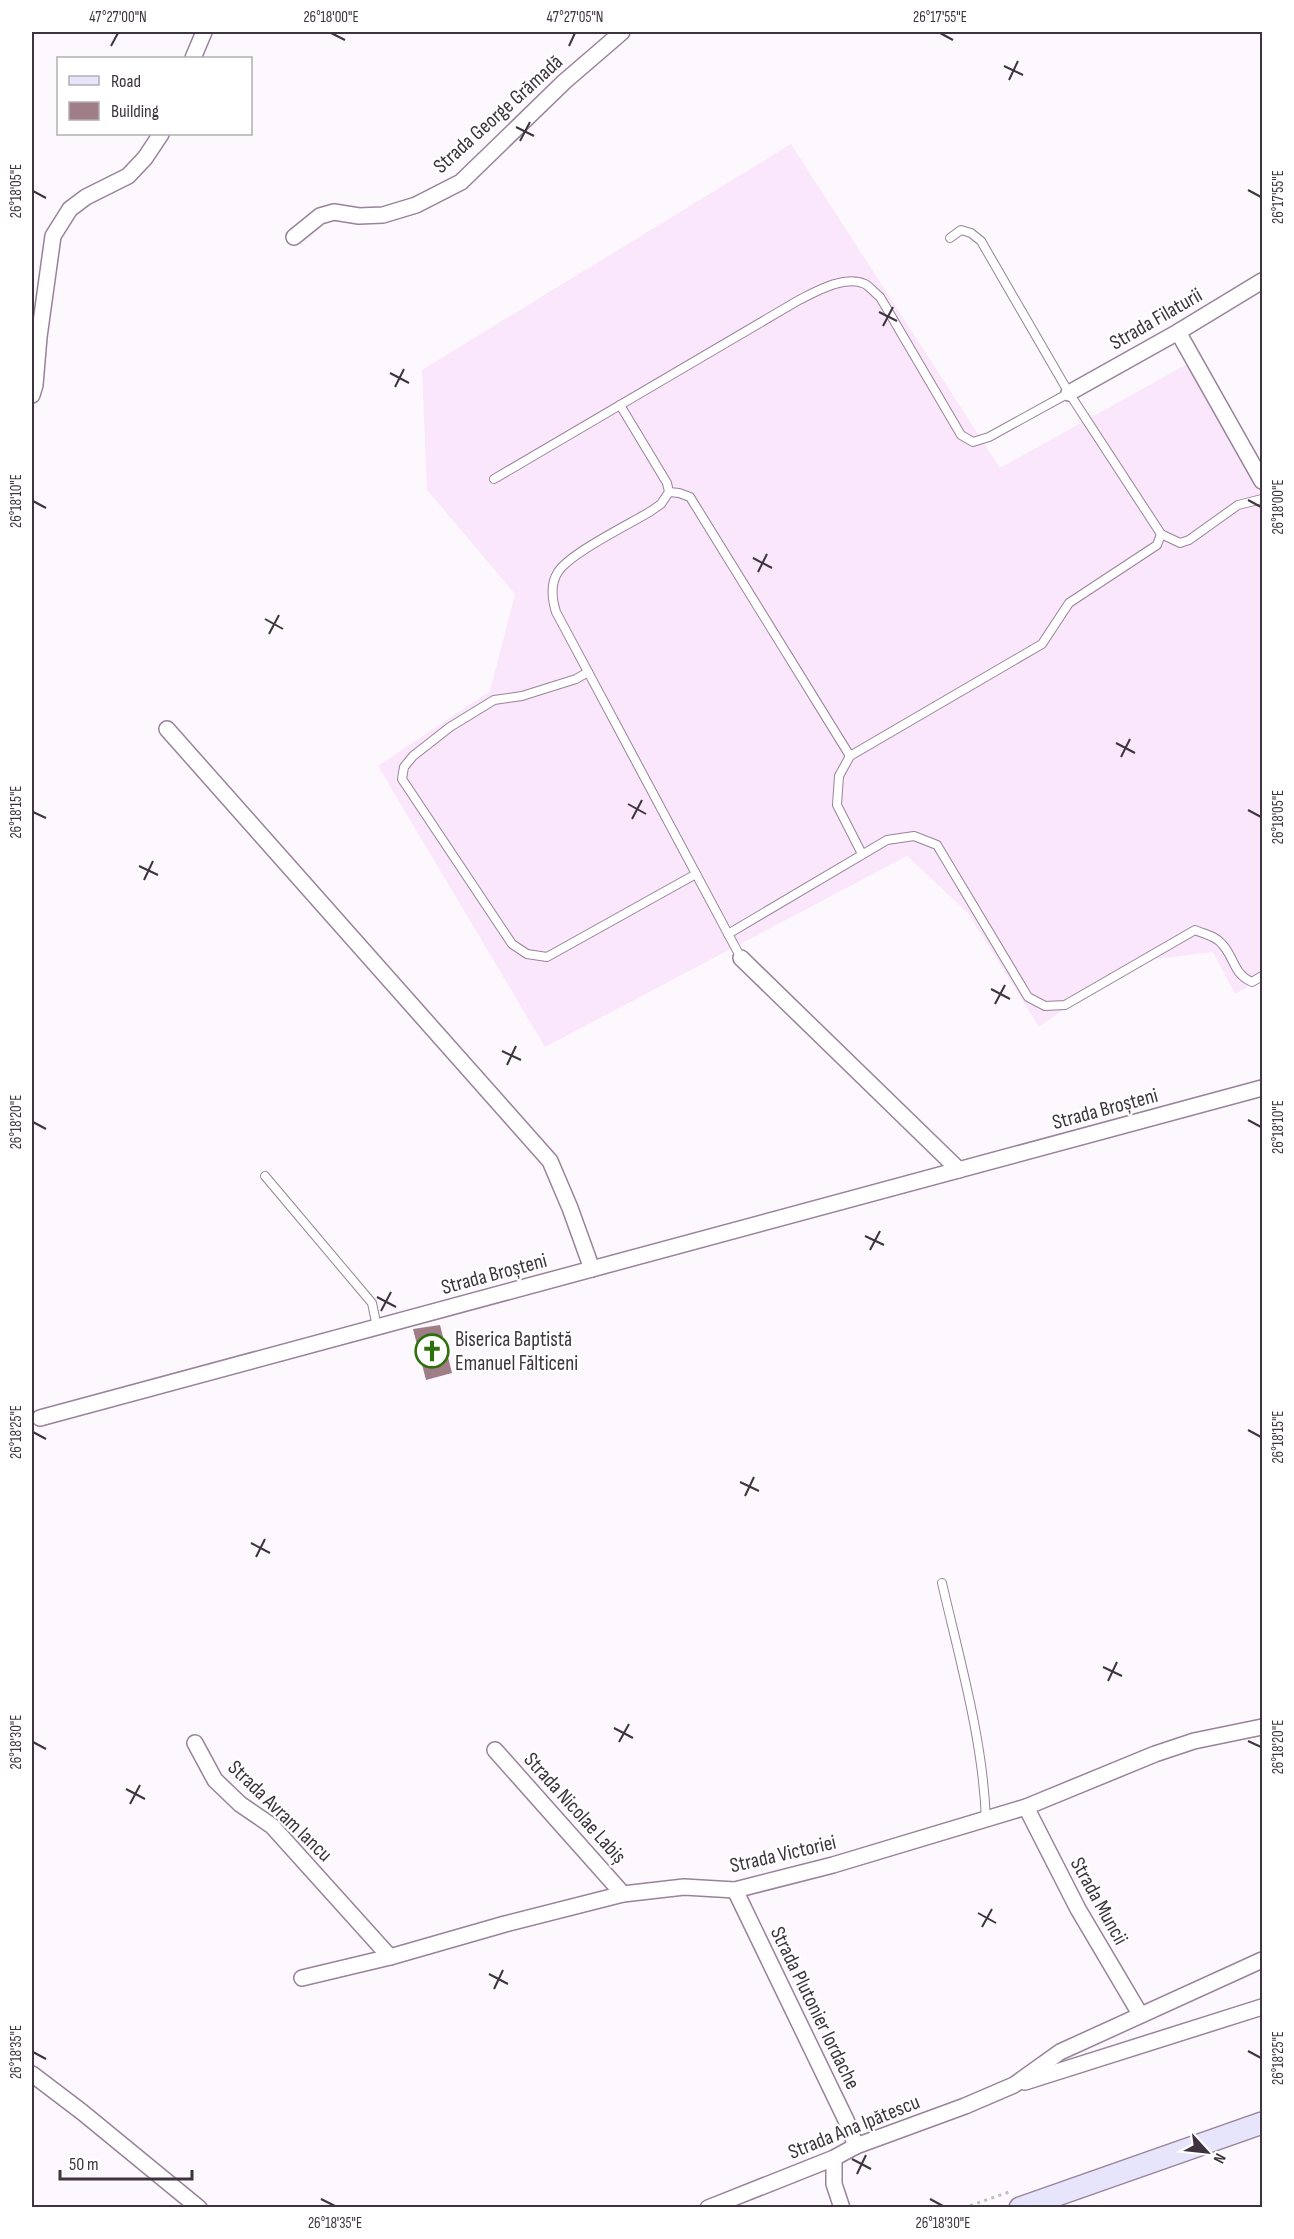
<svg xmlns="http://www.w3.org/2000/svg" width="1294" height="2239" viewBox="0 0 1294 2239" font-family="'Sofia Sans Condensed',sans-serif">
  <rect width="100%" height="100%" fill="#fdf8fd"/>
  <path fill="#fae7fb" d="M791 144 1000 468 1189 363 1262 489V979L1235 994 1213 952 1131 962 1039 1027 968 913 907 856 545 1047 378 766 490 691 515 594 427 490 422 370Z"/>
  <path fill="#a07e88" d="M440 1325 452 1373 426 1380 413 1329Z"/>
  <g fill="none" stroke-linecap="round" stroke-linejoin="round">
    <g stroke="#99829b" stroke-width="10">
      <g id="service">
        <path d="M950 238 961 230 971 233 981 241 1069 393 1161 534 1180 543 1189 540 1238 505 1262 499"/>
        <path d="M620 405 667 483 669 492 661 504 651 511C630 524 570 553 558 572 550 584 552 599 556 612L741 958"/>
        <path d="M494 479 799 300C817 291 844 275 865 284 870 287 875 293 880 297L961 435 973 442 989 437 1069 393"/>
        <path d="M669 492 679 493 690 497 850 756"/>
        <path d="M588 672 576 679 522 696 494 700 450 727 413 756 404 767 402 779 512 944 527 954 547 957 696 874"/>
        <path d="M862 854 837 805 839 776 850 756 1042 644 1069 603 1157 545 1161 534"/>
        <path d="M728 934 887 840 914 836 937 845 1028 997 1045 1006 1065 1005 1195 930C1204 934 1216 936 1222 944 1235 958 1233 974 1252 982L1262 976"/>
        <path d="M265 1176 372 1303 377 1327"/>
        <path d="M942 1583C960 1661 983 1740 986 1820"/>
      </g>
    </g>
    <g stroke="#99829b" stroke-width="18">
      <g id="minor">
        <path d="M193 58 204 32"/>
        <path d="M294 237 320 216 334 212 359 216 383 215 416 205 461 182 564 82 622 32"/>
        <path d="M1178 332 1262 481"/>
        <path d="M1069 393 1178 332 1262 281"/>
        <path d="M32 395 35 385 39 337 53 236 70 209 86 197 128 176 145 158 161 134"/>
        <path d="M167 729 550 1161 570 1208 592 1269"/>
        <path d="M741 958 959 1170"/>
        <path d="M40 1418 1262 1088"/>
        <path d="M195 1743 215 1780 240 1804 272 1826 390 1957"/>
        <path d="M495 1750 623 1894"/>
        <path d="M1026 1807 1078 1909 1140 2014"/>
        <path d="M735 1890 846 2120 856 2146"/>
        <path d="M302 1978 390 1957 505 1924 623 1894 684 1887 735 1890 833 1865 1026 1807 1155 1754 1194 1741 1262 1727"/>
        <path d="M32 2074 82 2112 199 2208"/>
        <path d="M1025 2082 1262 2007"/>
        <path d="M834 2158V2184L842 2208"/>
        <path d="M708 2208 834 2158 856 2146 965 2106 1014 2085 1060 2052 1262 1960"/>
      </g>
    </g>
    <g stroke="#99829b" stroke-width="24">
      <path id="secondary" d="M1020 2208 1262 2123"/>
    </g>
    <path stroke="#c2bcc3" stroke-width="3" stroke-dasharray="3 4.5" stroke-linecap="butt" d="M963 2208 1009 2192"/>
    <use href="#service" stroke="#fff" stroke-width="8"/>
    <use href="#minor" stroke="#fff" stroke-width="15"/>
    <use href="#secondary" stroke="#e7e5fb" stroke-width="21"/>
  </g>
  <path fill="none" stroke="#3e343f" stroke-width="2" d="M331 33 345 40M940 33 953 40M111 46 118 33M569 46 575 33M1004 66 1023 75M1009 80 1018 61M516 127 534 136M520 141 530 122M1248 190 1261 197M33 191 46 198M879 312 897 321M883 326 893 307M390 373 409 383M395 387 404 369M1248 500 1261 507M33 501 46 508M753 558 772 568M758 572 767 554M265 619 283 629M269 634 279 615M1116 743 1135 753M1121 757 1130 739M628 804 646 814M1248 810 1261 817M33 812 46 818M632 819 642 800M139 866 158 875M144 880 153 861M991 989 1010 999M995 1004 1005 985M502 1051 521 1060M507 1065 516 1046M1248 1120 1261 1127M33 1122 46 1129M865 1236 884 1245M870 1250 880 1231M377 1297 396 1307M381 1311 391 1292M1248 1430 1261 1437M33 1432 46 1439M740 1482 759 1491M745 1496 754 1477M251 1543 270 1553M256 1557 265 1539M1103 1667 1122 1676M1108 1681 1117 1662M614 1728 633 1738M1248 1741 1261 1747M33 1742 46 1749M619 1742 629 1724M126 1789 145 1799M130 1804 140 1785M978 1913 996 1923M982 1927 992 1909M489 1974 508 1984M494 1989 503 1970M1248 2051 1261 2058M33 2052 46 2059M852 2159 871 2169M857 2174 866 2155M321 2199 335 2206M930 2199 943 2206"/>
  <defs>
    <g id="church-ring" transform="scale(1.725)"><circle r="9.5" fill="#fff" stroke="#2e700b" stroke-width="1.5"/><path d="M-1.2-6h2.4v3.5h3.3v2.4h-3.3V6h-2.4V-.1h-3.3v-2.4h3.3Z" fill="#2e700b"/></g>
  </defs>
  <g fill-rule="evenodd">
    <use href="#church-ring" x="432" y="1351"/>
  </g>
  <g text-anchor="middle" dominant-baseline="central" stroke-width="4.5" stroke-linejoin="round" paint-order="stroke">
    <g font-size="21" fill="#3e343f" stroke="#fff">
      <text transform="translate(498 114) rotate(-42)">Strada George Grămadă</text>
      <text transform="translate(1156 319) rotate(-30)">Strada Filaturii</text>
      <text transform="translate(1105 1109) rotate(-15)">Strada Broșteni</text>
      <text transform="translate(494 1274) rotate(-15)">Strada Broșteni</text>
      <text transform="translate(575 1808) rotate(48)">Strada Nicolae Labiș</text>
      <text transform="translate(280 1811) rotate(44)">Strada Avram Iancu</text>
      <text transform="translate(783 1854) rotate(-13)">Strada Victoriei</text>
      <text transform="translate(1099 1901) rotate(61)">Strada Muncii</text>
      <text transform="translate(815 2008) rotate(64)">Strada Plutonier Iordache</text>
      <text transform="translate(854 2127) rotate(-22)">Strada Ana Ipătescu</text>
    </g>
    <g font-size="21" fill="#3e343f" stroke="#fff" text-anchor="start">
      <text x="455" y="1339">Biserica Baptistă<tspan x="455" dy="24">Emanuel Fălticeni</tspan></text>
    </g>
  </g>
  <rect width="1294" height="2239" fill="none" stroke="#ffffff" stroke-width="66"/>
  <rect x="57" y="57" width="195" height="78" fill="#ffffff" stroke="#b2aeb2" stroke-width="1.5"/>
  <rect x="69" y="76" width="30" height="9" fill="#e7e5fb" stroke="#b2aeb2" stroke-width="1.5"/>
  <text x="111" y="87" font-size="18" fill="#3e343f">Road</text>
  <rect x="69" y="102" width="30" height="18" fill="#a07e88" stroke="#b2aeb2" stroke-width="1.5"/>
  <text x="111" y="117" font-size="18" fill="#3e343f">Building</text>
  <g transform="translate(1207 2152) rotate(117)" stroke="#ffffff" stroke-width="4.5" paint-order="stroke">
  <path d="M0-4.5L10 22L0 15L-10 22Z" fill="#3e343f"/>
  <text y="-9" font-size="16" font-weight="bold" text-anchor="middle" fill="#3e343f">N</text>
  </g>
  <path d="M60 2170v9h132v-9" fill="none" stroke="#3e343f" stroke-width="3"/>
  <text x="69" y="2170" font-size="18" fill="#3e343f" stroke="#ffffff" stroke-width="4.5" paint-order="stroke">50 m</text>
  <rect x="33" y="33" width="1228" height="2173" fill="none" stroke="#3e343f" stroke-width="2"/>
  <g font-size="15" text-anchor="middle" fill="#3e343f">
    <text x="118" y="22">47°27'00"N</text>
    <text x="331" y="22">26°18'00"E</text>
    <text x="575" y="22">47°27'05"N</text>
    <text x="940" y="22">26°17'55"E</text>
    <text transform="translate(16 191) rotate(-90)" y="5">26°18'05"E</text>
    <text transform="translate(1278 197) rotate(-90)" y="5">26°17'55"E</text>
    <text transform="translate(16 501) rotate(-90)" y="5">26°18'10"E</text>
    <text transform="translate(1278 507) rotate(-90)" y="5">26°18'00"E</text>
    <text transform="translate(16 812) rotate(-90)" y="5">26°18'15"E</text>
    <text transform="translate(1278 817) rotate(-90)" y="5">26°18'05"E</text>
    <text transform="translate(16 1122) rotate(-90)" y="5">26°18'20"E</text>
    <text transform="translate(1278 1127) rotate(-90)" y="5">26°18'10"E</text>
    <text transform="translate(16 1432) rotate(-90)" y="5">26°18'25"E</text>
    <text transform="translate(1278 1437) rotate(-90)" y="5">26°18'15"E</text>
    <text transform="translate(16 1742) rotate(-90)" y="5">26°18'30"E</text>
    <text transform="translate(1278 1747) rotate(-90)" y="5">26°18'20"E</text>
    <text transform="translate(16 2052) rotate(-90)" y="5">26°18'35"E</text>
    <text transform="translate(1278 2058) rotate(-90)" y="5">26°18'25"E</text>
    <text x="335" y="2228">26°18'35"E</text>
    <text x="943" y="2228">26°18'30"E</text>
  </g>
</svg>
